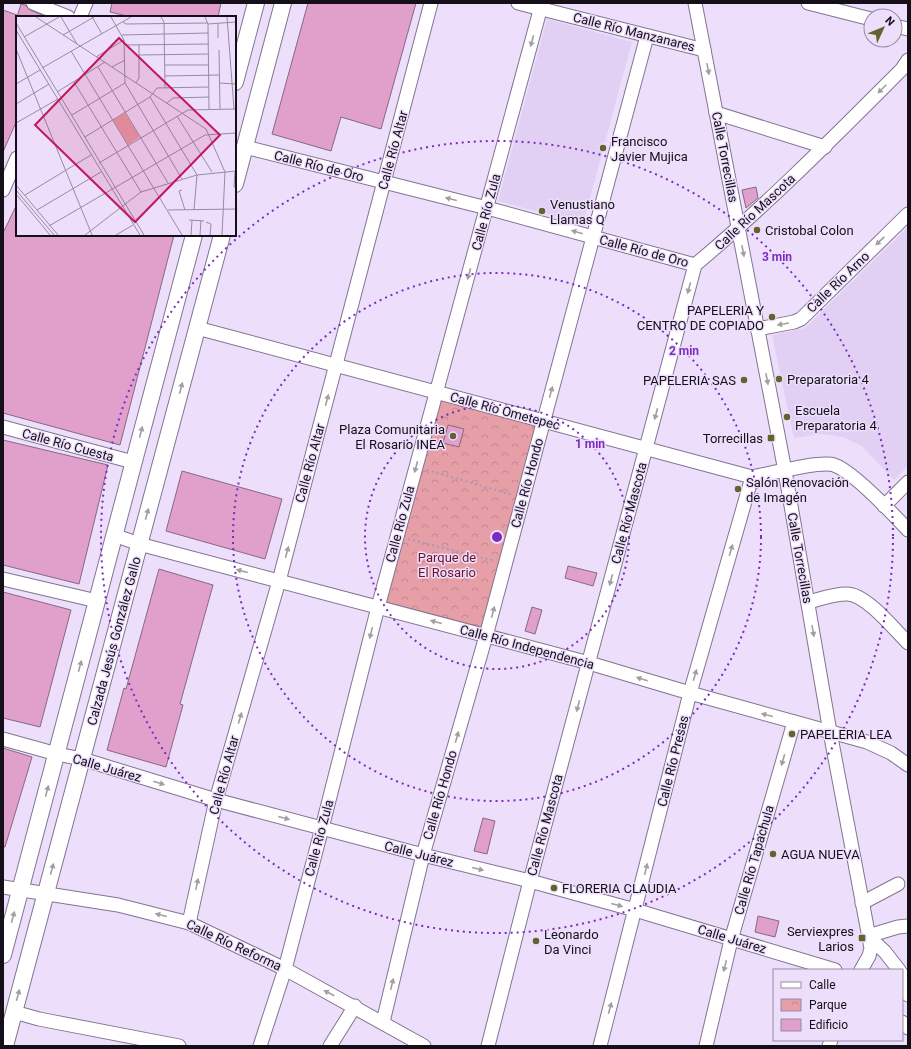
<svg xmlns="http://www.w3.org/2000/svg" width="911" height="1049" viewBox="0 0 911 1049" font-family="Roboto,sans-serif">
  <defs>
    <pattern id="park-crowns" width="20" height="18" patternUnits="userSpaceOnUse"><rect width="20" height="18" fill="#e69ea7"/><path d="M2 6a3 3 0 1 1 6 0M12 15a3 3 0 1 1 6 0" fill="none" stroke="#c4878f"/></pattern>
  </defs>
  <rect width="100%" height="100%" fill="#eddffc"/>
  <g fill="#e2d0f4">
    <path d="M547 19 632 42 583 224 498 201Z"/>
    <path d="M908 227V466L894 480 862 446 842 437 821 434 794 438 772 335 805 328Z"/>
  </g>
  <path fill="url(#park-crowns)" d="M439 396 540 423 484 632 381 605Z"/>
  <g fill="#e19fcc" stroke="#856a7c">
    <path d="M112 3H221L218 17H131L110 12Z"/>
    <path d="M308 3H416L381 129 341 117 331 151 272 134Z"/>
    <path d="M21 4 25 5 30 10 42 15 41 17H17V120L3 152V10L17 15V17Z"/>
    <path d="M756 187 758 198 746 208 742 190Z"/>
    <path d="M17 204V235H174L120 445 3 413V233Z"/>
    <path d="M448 425 464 429 459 447 443 443Z"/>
    <path d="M3 440 108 465 79 584 3 565Z"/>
    <path d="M182 471 282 499 265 559 166 531Z"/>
    <path d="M568 566 597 573 593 586 565 578Z"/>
    <path d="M159 569 213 585 180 704 183 705 166 767 107 750 124 688 126 689Z"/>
    <path d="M3 592 71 610 40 727 3 718Z"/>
    <path d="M532 607 542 610 535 634 525 631Z"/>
    <path d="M3 748 32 757 5 847H3Z"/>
    <path d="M483 818 495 821 487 854 474 851Z"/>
    <path d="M758 916 779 921 775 937 755 932Z"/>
  </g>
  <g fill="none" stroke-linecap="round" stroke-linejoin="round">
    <g stroke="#827590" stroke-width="15">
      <g id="minor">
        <path d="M33 3 68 17"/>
        <path d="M518 3 704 50"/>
        <path d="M695 3 785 471 830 732 871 948 869 956 861 970"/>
        <path d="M808 3 871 19"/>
        <path d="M80 17 86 3"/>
        <path d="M895 26 908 29"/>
        <path d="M716 113 825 147"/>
        <path d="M245 147 487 208 695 265"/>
        <path d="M3 190 17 158"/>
        <path d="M197 328 752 477C769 474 821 460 834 465 853 471 893 514 908 530"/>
        <path d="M757 329 794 322 801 319 908 214"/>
        <path d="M3 427 133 462"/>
        <path d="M884 506 908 482"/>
        <path d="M114 535 139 544 589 663 690 693 867 742 891 753 908 765"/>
        <path d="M3 579 97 601"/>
        <path d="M808 602C820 599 834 594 847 594 866 594 894 629 908 643"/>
        <path d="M3 739 57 754 82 759 216 800 423 855 530 881 635 910 835 970"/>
        <path d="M3 887 118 905 189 923 285 969 424 1046"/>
        <path d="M862 903 898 884"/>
        <path d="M189 923 216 800 279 581 431 3"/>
        <path d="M899 970 885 952 868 936 898 927 908 926"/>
        <path d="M902 974 908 995"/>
        <path d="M14 1012 39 1019 179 1046"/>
        <path d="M383 1022 423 855 486 636 647 36"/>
        <path d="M902 1022 908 1028"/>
        <path d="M260 1046 285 969 322 828 378 607 542 3"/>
        <path d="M330 1046 355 1006"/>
        <path d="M488 1046 530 881 695 265C768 204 835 136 902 69L908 60"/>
        <path d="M600 1046 690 693 752 477"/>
        <path d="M706 1046 731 940 794 722"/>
        <path d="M829 1046 831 1040"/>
      </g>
    </g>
    <g stroke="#827590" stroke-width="18">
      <g id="major">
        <path d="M235 82 256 3"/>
        <path d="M235 184 283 3"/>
        <path d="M3 955 194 235"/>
        <path d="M5 1046 222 235"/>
      </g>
    </g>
    <g stroke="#a59ab1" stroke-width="2" stroke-dasharray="2 3" stroke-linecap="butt">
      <path d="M427 470 513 495"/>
      <path d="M408 539 495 561"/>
    </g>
    <use href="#minor" stroke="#fff" stroke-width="13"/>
    <use href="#major" stroke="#fff" stroke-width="16"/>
  </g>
  <defs><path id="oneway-solid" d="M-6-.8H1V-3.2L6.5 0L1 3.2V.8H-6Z"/></defs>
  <g fill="#a19fa3">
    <use href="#oneway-solid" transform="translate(532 41) rotate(105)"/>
    <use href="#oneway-solid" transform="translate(708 69) rotate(79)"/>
    <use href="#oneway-solid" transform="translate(882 89) rotate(135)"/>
    <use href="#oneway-solid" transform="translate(451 199) rotate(-166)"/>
    <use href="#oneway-solid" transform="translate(577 232) rotate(-164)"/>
    <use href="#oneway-solid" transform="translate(880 241) rotate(136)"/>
    <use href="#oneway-solid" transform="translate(743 251) rotate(79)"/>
    <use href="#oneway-solid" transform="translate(469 274) rotate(105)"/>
    <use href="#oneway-solid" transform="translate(689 288) rotate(105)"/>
    <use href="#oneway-solid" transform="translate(783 324) rotate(170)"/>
    <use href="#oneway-solid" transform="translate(767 379) rotate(79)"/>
    <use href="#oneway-solid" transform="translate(181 388) rotate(-75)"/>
    <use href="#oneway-solid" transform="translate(551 392) rotate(-75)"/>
    <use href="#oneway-solid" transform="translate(327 400) rotate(-75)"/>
    <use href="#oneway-solid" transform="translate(656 414) rotate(105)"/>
    <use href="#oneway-solid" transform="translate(141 432) rotate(-75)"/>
    <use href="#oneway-solid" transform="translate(416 467) rotate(105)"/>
    <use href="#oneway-solid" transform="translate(147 514) rotate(-75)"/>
    <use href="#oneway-solid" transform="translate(731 550) rotate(-74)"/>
    <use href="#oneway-solid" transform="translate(287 552) rotate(-75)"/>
    <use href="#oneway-solid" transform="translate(242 571) rotate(-165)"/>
    <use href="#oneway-solid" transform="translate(611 580) rotate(105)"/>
    <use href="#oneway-solid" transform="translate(493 612) rotate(-75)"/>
    <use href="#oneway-solid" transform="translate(436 622) rotate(-165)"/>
    <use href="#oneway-solid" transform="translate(813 631) rotate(80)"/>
    <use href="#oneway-solid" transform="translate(371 633) rotate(104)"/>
    <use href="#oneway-solid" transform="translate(80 666) rotate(-75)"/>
    <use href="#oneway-solid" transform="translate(695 675) rotate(-74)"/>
    <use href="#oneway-solid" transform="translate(642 679) rotate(-163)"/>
    <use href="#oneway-solid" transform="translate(578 706) rotate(105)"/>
    <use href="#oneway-solid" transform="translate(767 715) rotate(-165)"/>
    <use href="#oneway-solid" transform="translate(240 718) rotate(-74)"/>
    <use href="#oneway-solid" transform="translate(457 737) rotate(-74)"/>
    <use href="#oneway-solid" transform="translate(783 760) rotate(106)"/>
    <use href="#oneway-solid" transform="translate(159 783) rotate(17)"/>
    <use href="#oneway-solid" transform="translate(47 791) rotate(-75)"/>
    <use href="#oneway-solid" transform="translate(284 818) rotate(15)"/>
    <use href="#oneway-solid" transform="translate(52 869) rotate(-75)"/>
    <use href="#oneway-solid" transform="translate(478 869) rotate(14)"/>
    <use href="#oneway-solid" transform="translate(646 869) rotate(-76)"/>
    <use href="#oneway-solid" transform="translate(197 884) rotate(-78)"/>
    <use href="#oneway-solid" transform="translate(617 905) rotate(15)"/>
    <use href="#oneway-solid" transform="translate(161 915) rotate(-166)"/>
    <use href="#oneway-solid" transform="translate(13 917) rotate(-75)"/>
    <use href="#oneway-solid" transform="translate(725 966) rotate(104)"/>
    <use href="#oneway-solid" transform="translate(392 984) rotate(-77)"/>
    <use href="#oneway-solid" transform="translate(329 993) rotate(-152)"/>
    <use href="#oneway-solid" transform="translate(18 995) rotate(-75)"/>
    <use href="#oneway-solid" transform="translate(610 1008) rotate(-75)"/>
  </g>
  <g fill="none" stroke="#7b2cbf" stroke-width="2" stroke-dasharray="2 4">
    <circle cx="497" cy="537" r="132"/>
    <circle cx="497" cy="537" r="264"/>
    <circle cx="497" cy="537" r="396"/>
  </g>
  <g fill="#64622e" stroke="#eddffc" stroke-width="1.5">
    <circle cx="603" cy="148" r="4"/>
    <circle cx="542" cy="211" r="4"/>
    <circle cx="757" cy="230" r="4"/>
    <circle cx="772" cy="317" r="4"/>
    <circle cx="779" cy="379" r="4"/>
    <circle cx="744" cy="380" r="4"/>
    <circle cx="787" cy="417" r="4"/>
    <circle cx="453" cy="436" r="4"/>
    <rect x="767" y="434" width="8" height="8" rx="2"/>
    <circle cx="738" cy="489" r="4"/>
    <circle cx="792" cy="734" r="4"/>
    <circle cx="773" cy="854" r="4"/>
    <circle cx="554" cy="888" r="4"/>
    <rect x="858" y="934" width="8" height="8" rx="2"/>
    <circle cx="536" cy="941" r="4"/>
  </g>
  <g text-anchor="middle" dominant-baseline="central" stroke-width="3" stroke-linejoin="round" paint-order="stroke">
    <g font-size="13" fill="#140f19" stroke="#eddffc">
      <text transform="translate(634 32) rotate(14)">Calle Río Manzanares</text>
      <text transform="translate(393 150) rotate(-75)">Calle Río Altar</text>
      <text transform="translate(725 157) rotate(79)">Calle Torrecillas</text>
      <text transform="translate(319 166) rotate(14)">Calle Río de Oro</text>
      <text transform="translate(486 212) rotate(-75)">Calle Río Zula</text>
      <text transform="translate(755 212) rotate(-43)">Calle Río Mascota</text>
      <text transform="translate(644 251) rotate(15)">Calle Río de Oro</text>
      <text transform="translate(838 282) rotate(-44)">Calle Río Arno</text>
      <text transform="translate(505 411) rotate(15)">Calle Río Ometepec</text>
      <text transform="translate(68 445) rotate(15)">Calle Río Cuesta</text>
      <text transform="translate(310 463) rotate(-75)">Calle Río Altar</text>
      <text transform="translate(527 483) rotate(-75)">Calle Río Hondo</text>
      <text transform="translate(629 513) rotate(-75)">Calle Río Mascota</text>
      <text transform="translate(400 524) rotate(-75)">Calle Río Zula</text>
      <text transform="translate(800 558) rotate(80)">Calle Torrecillas</text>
      <text transform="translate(114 641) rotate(-75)">Calzada Jesús González Gallo</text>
      <text transform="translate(527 647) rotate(15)">Calle Río Independencia</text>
      <text transform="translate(673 761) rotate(-76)">Calle Río Presas</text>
      <text transform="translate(107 768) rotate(16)">Calle Juárez</text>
      <text transform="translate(224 775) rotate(-75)">Calle Río Altar</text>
      <text transform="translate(440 795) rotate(-74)">Calle Río Hondo</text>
      <text transform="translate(545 825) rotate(-75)">Calle Río Mascota</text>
      <text transform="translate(319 838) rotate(-75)">Calle Río Zula</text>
      <text transform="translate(419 854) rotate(14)">Calle Juárez</text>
      <text transform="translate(754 860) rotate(-74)">Calle Río Tapachula</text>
      <text transform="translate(732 939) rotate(17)">Calle Juárez</text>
      <text transform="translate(234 945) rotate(25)">Calle Río Reforma</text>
    </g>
    <g font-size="13" fill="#140f19" stroke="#eddffc" text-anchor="start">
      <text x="611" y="141">Francisco<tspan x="611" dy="15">Javier Mujica</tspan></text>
      <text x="550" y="204">Venustiano<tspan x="550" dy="15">Llamas Q</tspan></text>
      <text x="765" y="230">Cristobal Colon</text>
      <text x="764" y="310" text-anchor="end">PAPELERIA Y<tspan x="764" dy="15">CENTRO DE COPIADO</tspan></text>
      <text x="787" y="379">Preparatoria 4</text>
      <text x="736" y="380" text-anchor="end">PAPELERIA SAS</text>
      <text x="795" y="410">Escuela<tspan x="795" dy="15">Preparatoria 4</tspan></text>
      <text x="445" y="429" text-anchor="end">Plaza Comunitaria<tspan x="445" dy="15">El Rosario INEA</tspan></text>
      <text x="763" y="438" text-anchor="end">Torrecillas</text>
      <text x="746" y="482">Salón Renovación<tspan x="746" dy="15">de Imagén</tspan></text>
      <text x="800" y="734">PAPELERIA LEA</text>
      <text x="781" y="854">AGUA NUEVA</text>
      <text x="562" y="888">FLORERIA CLAUDIA</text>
      <text x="854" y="931" text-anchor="end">Serviexpres<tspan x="854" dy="15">Larios</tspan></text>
      <text x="544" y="934">Leonardo<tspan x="544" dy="15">Da Vinci</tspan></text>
    </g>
    <g font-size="13" fill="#6f112c" stroke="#eddffc">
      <text x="447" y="557">Parque de<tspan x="447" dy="15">El Rosario</tspan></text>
    </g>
  </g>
  <g transform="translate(16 16)">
    <rect width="220" height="220" fill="#eddffc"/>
    <path d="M109 97 124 121 112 129 97 104Z" fill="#e69ea7"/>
    <path fill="none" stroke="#968ca1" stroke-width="1" d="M20 1 190 113 209 156 206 219M45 1 61 28M76 1 86 18M95 1 108 24 109 67 166 163M145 1 148 6 149 71M189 1 192 8 193 93M211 1 218 93M107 6 110 8 192 7M0 7 128 219M192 8 220 6M202 8V22M0 14 124 219M47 19 78 1M106 19 192 17M8 21 43 1M109 29 193 28M0 33 76 219M203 34 204 93M55 35 166 219M123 39 193 38M80 41 108 24M149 49H193M82 51 152 167M96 51 109 44M26 52 115 1M149 60 203 59M58 66 125 176M120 67 123 62V29M203 67 220 68M0 68 24 54M41 76 89 46M134 81 181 159 178 194M151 87 157 82 193 81M0 88 33 68M56 99 109 67M161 100 196 156M0 107 42 83M69 121 134 81 141 72 193 71M83 147 172 94 220 93M219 155 218 171H220M0 169 42 219M0 174 38 219M166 174 163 175 169 194M0 178 34 219M9 179 75 139M21 194 85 156M152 194 220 193M173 204 188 205M190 206 195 208 194 219M33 210 189 119 220 117M69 219 125 176 181 159 220 155M100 219 117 209M175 219 176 204M184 219 185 204"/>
    <path fill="#c2185b" fill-opacity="0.15" stroke="#c2185b" stroke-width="2" d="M103 22 204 119 119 206 19 109Z"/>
    <rect width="220" height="220" fill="none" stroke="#140f19" stroke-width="2"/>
  </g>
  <circle cx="497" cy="537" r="6" fill="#7b2cbf" stroke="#eddffc" stroke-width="2"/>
  <g font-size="12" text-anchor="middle" font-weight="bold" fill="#7b2cbf" stroke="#eddffc" stroke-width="3" stroke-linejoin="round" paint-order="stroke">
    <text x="777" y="261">3 min</text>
    <text x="684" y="355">2 min</text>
    <text x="590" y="448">1 min</text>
  </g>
  <rect width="911" height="1049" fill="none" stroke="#140f19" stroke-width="8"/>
  <rect x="773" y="969" width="130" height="72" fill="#eddffc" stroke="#968ca1"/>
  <rect x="781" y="982" width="20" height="6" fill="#ffffff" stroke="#968ca1"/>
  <text x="809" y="989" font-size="12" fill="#140f19">Calle</text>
  <rect x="781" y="999" width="20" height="12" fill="url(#park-crowns)" stroke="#968ca1"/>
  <text x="809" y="1009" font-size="12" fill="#140f19">Parque</text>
  <rect x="781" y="1019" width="20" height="12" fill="#e19fcc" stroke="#968ca1"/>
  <text x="809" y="1029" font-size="12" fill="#140f19">Edificio</text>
  <g transform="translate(883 28) rotate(46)"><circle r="19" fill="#eddffc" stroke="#968ca1"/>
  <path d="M0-3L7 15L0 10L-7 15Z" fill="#64622e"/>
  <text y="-6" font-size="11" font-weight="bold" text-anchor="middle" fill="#140f19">N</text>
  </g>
</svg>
